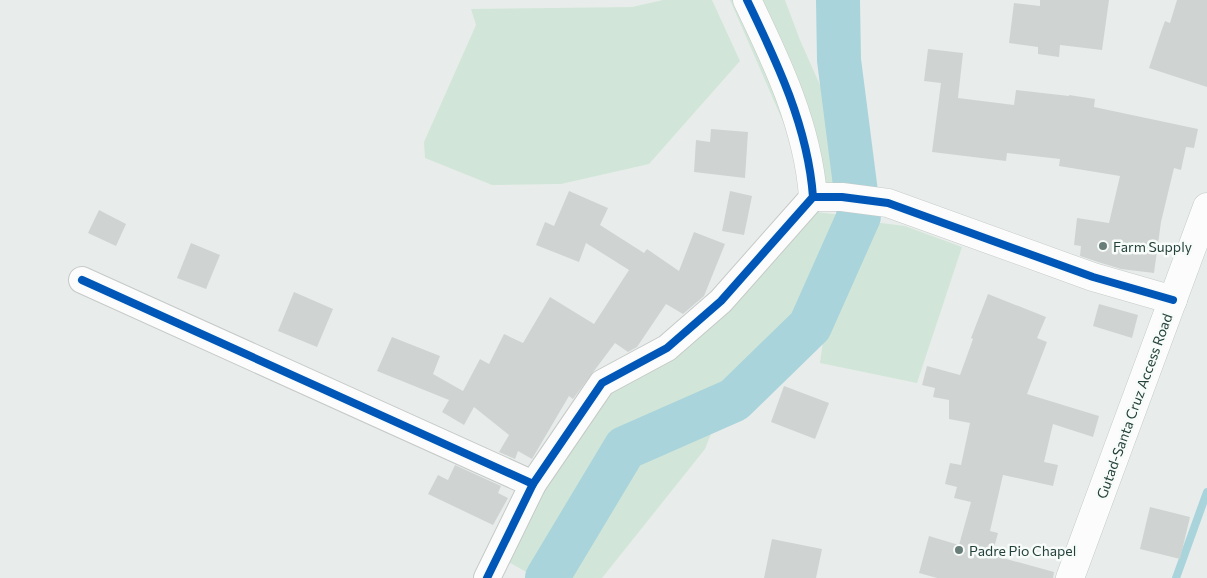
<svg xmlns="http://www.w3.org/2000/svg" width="1207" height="578" viewBox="0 0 1207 578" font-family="Commissioner,sans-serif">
  <rect width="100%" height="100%" fill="#e8edeb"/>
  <g fill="#d1e6d8">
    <path d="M663 0H712L740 61 649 164 561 184 492 185 425 158 424 142 476 25 471 9 632 7Z"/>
    <path d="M730 0H785L800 40 824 94 847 192 805 179 784 124Z"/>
    <path d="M799 210 842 215 797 320 730 385 615 444 537 578 494 554 602 386 670 353Z"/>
    <path d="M873 222 905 226 962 247 917 383 820 363 824 334Z"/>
    <path d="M714 426 705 449 602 578H563L633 458Z"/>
  </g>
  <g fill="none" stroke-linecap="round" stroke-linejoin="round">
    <g stroke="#a9d4db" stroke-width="8">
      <path d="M839 19 844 0"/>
      <path d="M1176 578 1207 492"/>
    </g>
    <path stroke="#a9d4db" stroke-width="44" d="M547 578 625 448 734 400 810 326 859 216 839 60 838 0"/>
  </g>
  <g fill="#cfd4d2">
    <path d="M1040 0H1109L1102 50 1060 45 1059 57 1038 54V47L1009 43 1014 3 1040 6Z"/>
    <path d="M1177 0H1207V87L1149 68 1161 32 1165 21 1170 23Z"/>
    <path d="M928 49 963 53 958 98 1014 105 1016 90 1069 96V95L1095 99 1094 107 1198 129 1194 148 1186 147 1181 170 1174 168 1161 222 1154 273 1121 269 1098 262 1080 256 1081 246 1074 245 1077 218 1109 223 1120 176 1059 166 1060 159 1007 153 1006 161 932 152 941 83 924 81Z"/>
    <path d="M711 129 748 132 745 178 694 172 696 140 710 142Z"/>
    <path d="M569 191 608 208 600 225 644 253 647 249 679 271 694 232 725 244 704 296 683 314 666 304 637 347 628 352 615 343 573 399 569 396 532 459 518 451 515 459 499 452 509 435 474 407 464 425 442 412 449 400 377 371 392 337 440 356 433 374 463 391 480 359 489 364 504 334 523 343 550 297 594 324 629 270 586 243 579 262 536 245 545 222 554 226Z"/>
    <path d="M730 191 752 196 744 235 722 231Z"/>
    <path d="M99 210 126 224 116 246 88 233Z"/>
    <path d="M191 243 220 255 206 289 177 278Z"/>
    <path d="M294 292 333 309 317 347 278 331Z"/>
    <path d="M988 294 1046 317 1037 338 1047 342 1027 394 1099 416 1093 437 1053 424 1044 462 1058 465 1053 486 1003 475 990 531 998 533 992 555 1054 572 1053 578H937L919 573 929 536 959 545 971 502 954 498 957 487 945 484 950 463 961 465 970 423 949 419V400L933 397 935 388 922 385 927 366 960 375 973 339 971 338Z"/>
    <path d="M1099 304 1138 315 1132 338 1093 326Z"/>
    <path d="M784 386 829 403 815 439 771 422Z"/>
    <path d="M455 465 501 486 498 493 508 498 493 525 428 494 438 475 448 480Z"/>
    <path d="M1150 507 1190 517 1180 559 1140 549Z"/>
    <path d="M772 539 822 549 816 578H764Z"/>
  </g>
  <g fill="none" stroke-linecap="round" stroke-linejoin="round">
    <g stroke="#c5cac8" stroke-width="28">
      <g id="minor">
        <path d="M82 280 533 484"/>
        <path d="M487 578 533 484 602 383 667 348 721 301 813 197"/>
      </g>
    </g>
    <g stroke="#c5cac8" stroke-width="29">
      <path id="tertiary" d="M747 0C777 62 808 127 813 197H842L888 203 1093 277 1173 300"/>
    </g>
    <g stroke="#c3cbc8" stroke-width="29">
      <path id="secondary" d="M1070 578 1207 207"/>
    </g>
    <use href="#minor" stroke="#fcfcfc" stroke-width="26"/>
    <use href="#tertiary" stroke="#fcfcfc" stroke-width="28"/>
    <use href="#secondary" stroke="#fcfcfc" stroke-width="28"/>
    <g stroke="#f7fbf9" stroke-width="11">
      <g id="cycleway">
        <path d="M813 197H842L888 203 1093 277 1173 300"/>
        <path d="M82 280 533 484"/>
        <path d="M487 578 533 484 602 383 667 348 721 301 813 197C808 127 777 62 747 0"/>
      </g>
    </g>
    <use href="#cycleway" stroke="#0057b8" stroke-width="8"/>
  </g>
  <g fill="#697e78" stroke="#f7fbf9" stroke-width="2">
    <circle cx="1103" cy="246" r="5"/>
    <circle cx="959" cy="550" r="5"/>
  </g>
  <g text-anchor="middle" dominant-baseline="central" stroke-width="5" stroke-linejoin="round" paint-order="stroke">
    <g font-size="14" fill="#24423a" stroke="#f7fbf9" text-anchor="start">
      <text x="1113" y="246">Farm Supply</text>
      <text x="969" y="550">Padre Pio Chapel</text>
    </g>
    <g font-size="14" fill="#24423a" stroke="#f7fbf9">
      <text transform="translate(1134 406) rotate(-70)">Gutad-Santa Cruz Access Road</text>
    </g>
  </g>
</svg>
